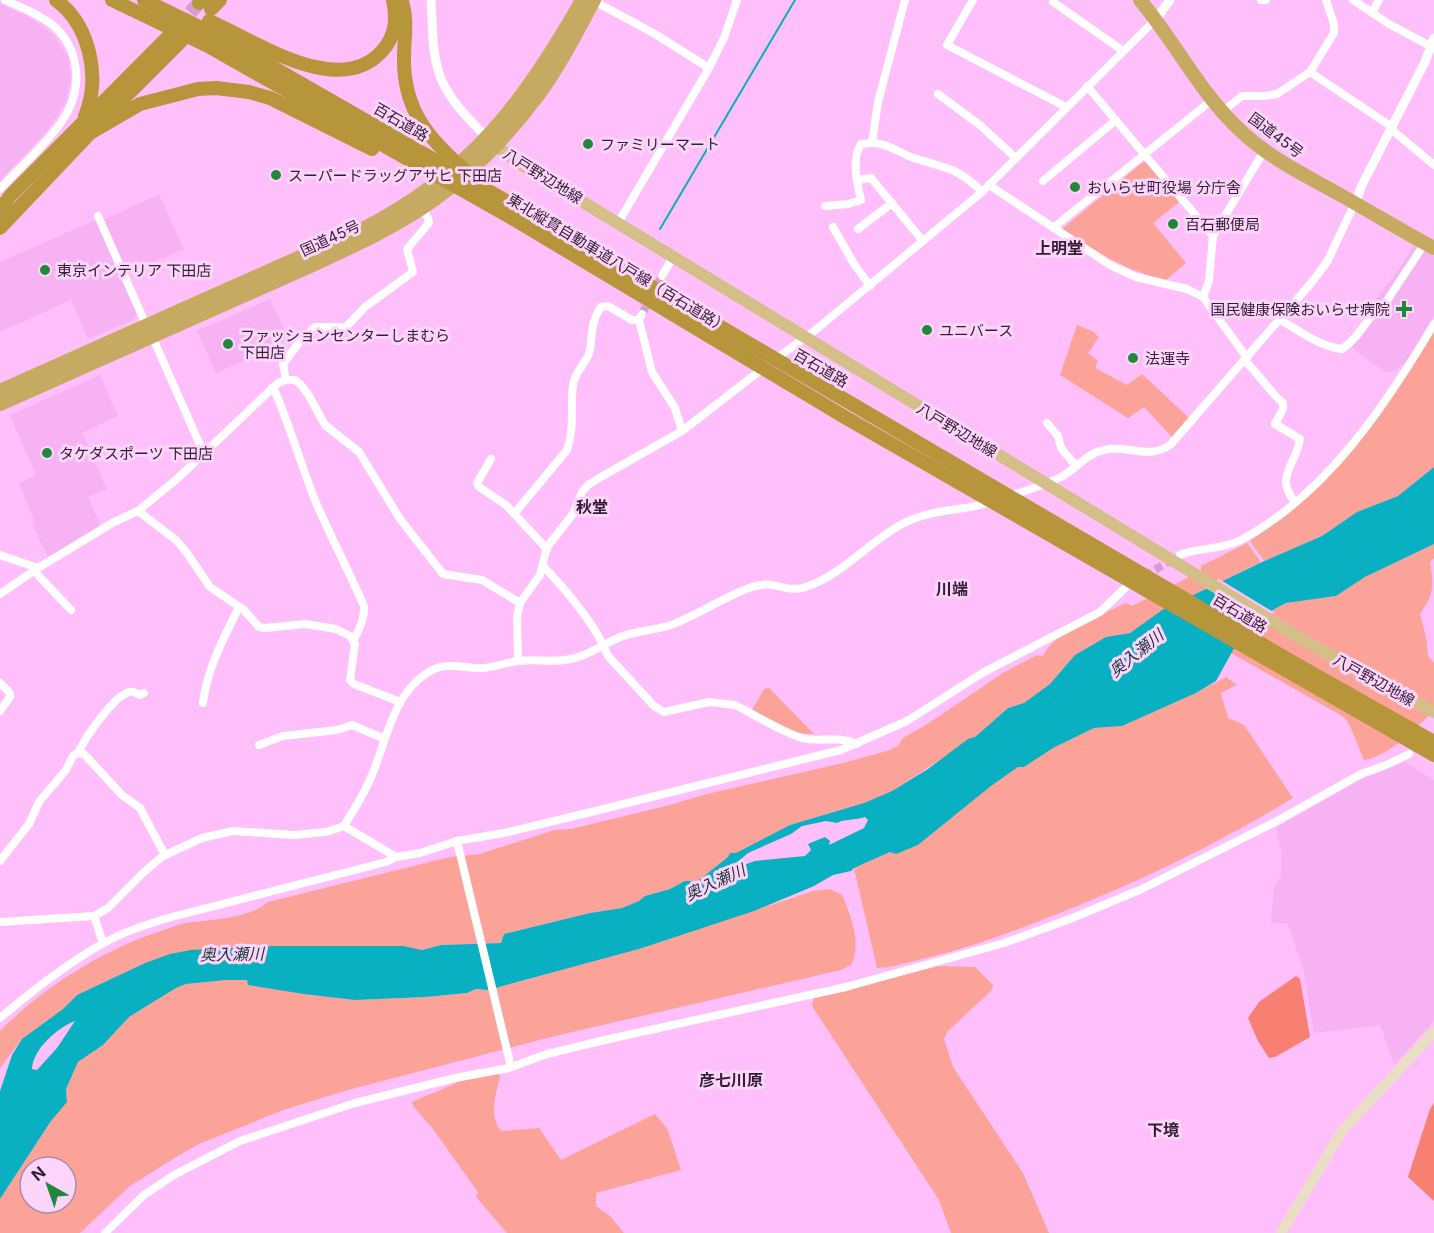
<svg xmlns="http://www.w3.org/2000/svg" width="1434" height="1233" viewBox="0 0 1434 1233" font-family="Inter,'Noto Sans JP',sans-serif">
  <rect width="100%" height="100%" fill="#febffb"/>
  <g fill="#f7b2f4">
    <path d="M0 4 29 17 54 35 68 58 71 79 65 103 57 116 47 131 0 181Z"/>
    <path d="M159 194 184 249 121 277 137 315 133 320 88 339 71 300 0 332V262L95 220 97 223Z"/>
    <path d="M1414 245 1434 256V316L1408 361 1394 371 1386 372 1363 357 1350 346 1378 302 1376 299 1399 269Z"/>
    <path d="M270 299 289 340 216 373 197 331Z"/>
    <path d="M100 375 118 416 82 433 107 489 88 497 101 527 48 557 32 524 35 522 19 483 36 475 10 415Z"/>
    <path d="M1404 762 1434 780V1021L1394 1065 1380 1025 1314 1033 1303 968 1288 924 1271 922 1274 887 1281 876V850L1276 828 1364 778Z"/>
  </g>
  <g fill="#fba398" fill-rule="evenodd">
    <path d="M1146 162 1179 202 1153 223 1186 263 1166 280C1124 270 1098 253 1062 229L1142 163Z"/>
    <path d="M1077 325 1092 331 1099 337 1088 353 1098 361 1095 368 1127 385 1142 374 1189 418 1172 437 1144 407 1128 418 1060 375Z"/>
    <path d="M1434 331V467L1398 496 1357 512 1322 536 1264 561 1250 541 1293 509 1322 483 1353 449 1381 412Z"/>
    <path d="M1247 543 1261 562 1162 610 1130 633 1106 637 1075 655 1050 684 1024 703 1008 708 975 737 892 791 864 803 790 825 736 853H730L728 857 720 865 698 881H685L670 889 645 896 639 901 622 908 590 913 504 934 501 943 441 945 422 950 404 946H273L145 963 77 995 63 1009 22 1039 0 1068V1031C41 989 103 950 158 932 167 929 176 925 185 923 208 920 250 919 268 902L450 857 480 854 554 830 571 829 670 805 703 795 843 763 887 751 898 746 903 738 929 723 1003 673 1037 655 1043 656C1054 631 1102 615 1126 603L1132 606 1201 571V566Z"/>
    <path d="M1434 544V558L1430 562C1434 587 1434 593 1420 614L1426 637 1428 656 1434 663V711C1415 728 1390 756 1364 760L1350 726 1344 717 1231 653 1248 623 1286 603 1336 596 1365 577Z"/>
    <path d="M1226 677 1237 685 1221 693 1228 718 1244 725 1293 798C1197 857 1089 905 982 942 953 952 921 959 890 967L877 968 854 868 890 852 918 845 991 786 1018 767H1024L1053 748 1094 728 1122 726 1196 693Z"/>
    <path d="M769 688 814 734 796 733 752 710 764 689Z"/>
    <path d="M830 889 842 895C851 915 862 945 851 965L841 970 555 1036 348 1090 283 1110 199 1144 176 1157 130 1186 80 1233H0V1199L51 1121 67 1102 66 1089 78 1062 103 1045 129 1017 176 988 186 984 226 980H248L249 985 355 1000 425 997 467 993 476 989 488 990 639 949 813 891ZM30 1167H66V1203H30Z"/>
    <path d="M939 966 975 967 993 985 992 990 948 1031 944 1039 953 1067 1023 1173 1049 1233H951L939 1200 812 1006 814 998Z"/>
    <path d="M499 1073 500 1076C496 1096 488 1114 501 1131L539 1128 561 1160 655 1114 668 1130 681 1170 596 1193V1206L610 1216 624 1233H507L476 1197 478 1192 433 1129 413 1106 412 1102 461 1081Z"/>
  </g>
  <g fill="#f78073">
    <path d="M1296 976 1300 979 1310 1037 1275 1057 1269 1058 1258 1041 1248 1018 1259 1002Z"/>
    <path d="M1434 1103V1201L1408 1177 1430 1109Z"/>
  </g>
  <path fill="#09b0c2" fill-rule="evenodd" d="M1434 467V544L1365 577 1336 596 1286 603 1248 623 1216 681 1196 693 1122 726 1094 728 1053 748 1024 767H1018L991 786 918 845 896 854 890 852 854 868 851 871 833 875 814 886 754 911 639 949 488 990 476 989 467 993 425 997 355 1000 304 994 248 985 247 980H226L186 984 176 988 129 1017 103 1045 78 1062 66 1089 67 1102 51 1121 0 1199V1091L12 1055 22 1039 63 1009 77 995 145 963 170 954 191 950 273 946H404L422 950 441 945 501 943 504 934 590 913 622 908 639 901 645 896 670 889 685 881H698L728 857 730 853H736L790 825 864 803 892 791 928 769 968 739 975 737 1008 708 1024 703 1050 684 1075 655 1106 637 1130 633 1162 610 1262 562 1322 536 1357 512 1398 496ZM865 817 868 820 864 828 829 845 830 841 825 837 808 844 811 850 805 856 755 861 738 867 734 865 748 853 791 834 802 826 826 821 837 823C843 819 856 820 865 817ZM75 1021 57 1048 37 1070 32 1069C33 1049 57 1028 75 1021Z"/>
  <path fill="#febffb" d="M1219 579 1275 613 1260 620 1204 587Z"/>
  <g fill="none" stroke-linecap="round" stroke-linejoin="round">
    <path stroke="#09b0c2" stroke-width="2" d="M660 229 795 0"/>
    <g stroke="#d69ed3" stroke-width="8" stroke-dasharray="8 4" stroke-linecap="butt">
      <path d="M642 314 662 276"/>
      <path d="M1145 576 1173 559"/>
    </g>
    <path stroke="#d69ed3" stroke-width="14" stroke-dasharray="14 7" stroke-linecap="butt" d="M176 28 199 3"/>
    <g stroke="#fff" stroke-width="8">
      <path d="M905 0 878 102 872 143C887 143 898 152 911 157 942 168 957 166 982 192"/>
      <path d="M973 0 947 45 1066 107"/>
      <path d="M1054 0 1053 2 1122 50"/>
      <path d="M1261 0H1266"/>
      <path d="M1353 0 1389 24 1434 48"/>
      <path d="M594 1 655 34 709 68"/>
      <path d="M1372 13 1379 0"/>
      <path d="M1310 72 1392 127"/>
      <path d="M1087 86 1213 236"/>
      <path d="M938 94 981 126 1016 158"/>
      <path d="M1222 112 1242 96H1264L1277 94 1310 72 1334 33V24L1326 0"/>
      <path d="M1391 129 1434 165"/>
      <path d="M857 180 871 178 923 241"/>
      <path d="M1043 181 1116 120"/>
      <path d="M989 185 1110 265 1136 277 1187 289 1203 297 1247 358"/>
      <path d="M0 189C20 167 45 146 62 121 84 89 81 47 50 23 36 13 20 7 5 0"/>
      <path d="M825 206 848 204 861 200C857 183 851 159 861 144L872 143"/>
      <path d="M98 216 147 327"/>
      <path d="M618 223 709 68 724 38 737 0"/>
      <path d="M833 227 854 264 870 286"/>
      <path d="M1053 228 1212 100"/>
      <path d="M858 229 892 203"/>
      <path d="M662 276 673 257"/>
      <path d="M1203 297 1209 281 1213 236 1264 151"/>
      <path d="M642 314 639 320 652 372 675 408 682 431"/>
      <path d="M1280 320C1299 330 1320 347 1342 349 1361 337 1368 314 1386 302L1425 243"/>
      <path d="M152 336 204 454"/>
      <path d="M774 360 813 332 982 192 1156 19"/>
      <path d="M1245 361C1259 374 1268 390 1283 403V409L1275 424 1300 439C1296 465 1274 477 1295 502"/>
      <path d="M286 380 283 364 298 344 315 327H346L365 307 413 272 407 249 429 223 428 218 422 208"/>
      <path d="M273 387C290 425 301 466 317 505 332 539 349 572 364 606 365 618 360 629 354 639"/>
      <path d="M1047 423 1058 436 1061 448 1076 466"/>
      <path d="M491 459 477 483 479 487 506 505 547 549"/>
      <path d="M1009 496C1026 491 1045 485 1061 477 1076 469 1087 453 1104 450 1127 444 1150 461 1171 444L1312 282 1327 262 1355 203"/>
      <path d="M138 511 176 540 187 553 210 587 244 610 259 627 265 628 305 624 336 629 350 636 355 644 350 680 354 684 400 702"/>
      <path d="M514 514 567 450C575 428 570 407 573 385 574 374 583 366 588 356 594 341 588 326 601 307L608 306 632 320H639"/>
      <path d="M0 555 38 568"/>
      <path d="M1180 555C1199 547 1222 550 1241 540 1327 494 1386 405 1434 324"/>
      <path d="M543 566C566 590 596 625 608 656L654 706 664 712 709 702 735 705C753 714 784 733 802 738 820 743 838 735 857 744"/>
      <path d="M34 571 71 610"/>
      <path d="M0 594 38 568 114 522 138 511 178 478 278 383 286 380H295L300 384 308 394 325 425 359 452 400 519 443 574 482 580 520 603"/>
      <path d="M518 661 517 616 520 603 540 575 547 547 573 514 582 492 588 485 601 477 682 431 765 367"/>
      <path d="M0 683 10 693V697L0 711"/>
      <path d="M203 703C207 668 224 638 239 607"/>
      <path d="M259 745 283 736 337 730 352 725 385 739"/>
      <path d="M78 753C85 738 114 695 130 692 134 691 136 693 139 695L144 693"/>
      <path d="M344 826 396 857"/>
      <path d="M457 841 511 1067"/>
      <path d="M0 861 29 824 39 802 66 770 73 756 78 753 84 754 122 795 140 808 165 855"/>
      <path d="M94 916 103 943"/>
      <path d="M0 922 94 916 108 908 144 872 163 856 202 838 233 831 294 835 326 832 344 826C354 809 365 793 372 775 387 739 393 695 427 673 446 660 463 669 484 668 496 667 507 662 519 661 534 659 550 662 565 660 585 658 600 646 618 638 635 630 654 631 671 625 698 615 722 598 749 588 774 578 785 594 806 587 844 574 869 541 904 523 931 509 963 511 992 502"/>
      <path d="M0 1018C32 991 66 964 102 944 123 932 145 925 168 918L386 862 396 857 420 853 457 841 504 833 587 813 841 750 907 721 984 672 1100 612 1125 588"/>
      <path d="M105 1233 144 1195 174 1175 240 1141 355 1103 455 1078 509 1068 547 1054 609 1039 846 987 1004 943 1070 919 1142 889 1277 821 1361 774 1386 765 1409 754"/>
    </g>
    <g stroke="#fff" stroke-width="9">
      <path d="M431 0C433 27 431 58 443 83 453 104 471 121 487 138"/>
      <path d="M1156 19 1170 0"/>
      <path d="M1355 203 1362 185 1425 62 1434 38"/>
    </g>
    <path stroke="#e9dfc4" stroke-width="10" d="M1281 1233 1342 1131 1434 1032"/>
    <path stroke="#d4bf89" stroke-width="12" d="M488 140 522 165 1310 644 1434 712"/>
    <g stroke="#c6aa62" stroke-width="14">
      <path d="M1140 0C1176 43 1201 95 1243 133 1270 158 1303 174 1335 192 1368 210 1400 230 1434 248"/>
      <path d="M0 391 363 229C470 174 524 103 582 0"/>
      <path d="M0 404 317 263C353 246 389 230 422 208 467 178 507 137 539 94 560 65 577 32 594 0"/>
    </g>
    <g stroke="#b7953a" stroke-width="14">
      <path d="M56 0C90 25 101 78 85 116"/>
      <path d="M112 0 208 46 517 221 848 419 1434 755"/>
      <path d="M144 0 218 36 494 194 1287 659 1434 742"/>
      <path d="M402 2C408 20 404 39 404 57 403 109 428 139 466 171"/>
      <path d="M199 3 203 0"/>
      <path d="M211 9 220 0"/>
      <path d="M209 21C254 40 339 100 382 51 396 36 397 19 393 0"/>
      <path d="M90 133 140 104 198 89 216 88 249 92 270 98 372 149"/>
      <path d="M0 210 10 196 169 36"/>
      <path d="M0 228 111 111 182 40"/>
    </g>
  </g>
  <g fill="#21873b" stroke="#fcd6fa" stroke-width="2">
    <circle cx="588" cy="144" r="6"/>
    <circle cx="276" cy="175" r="6"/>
    <circle cx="1075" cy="187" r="6"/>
    <circle cx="1173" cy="224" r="6"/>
    <circle cx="45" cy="270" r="6"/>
    <path d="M1401 300h6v6h6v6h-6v6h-6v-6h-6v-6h6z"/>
    <circle cx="927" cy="330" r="6"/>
    <circle cx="228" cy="344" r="6"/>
    <circle cx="1133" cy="358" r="6"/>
    <circle cx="47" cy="453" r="6"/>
  </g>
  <g text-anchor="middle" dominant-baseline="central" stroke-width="6" stroke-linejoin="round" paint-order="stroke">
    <g font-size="15" fill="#341c34" stroke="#fcd6fa">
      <text transform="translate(401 122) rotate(30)">百石道路</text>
      <text transform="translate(1276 135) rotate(37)">国道45号</text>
      <text transform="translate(543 176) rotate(32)">八戸野辺地線</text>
      <text transform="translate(330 238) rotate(-25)">国道45号</text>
      <text transform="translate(618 263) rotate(31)">東北縦貫自動車道八戸線（百石道路）</text>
      <text transform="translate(821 368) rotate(30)">百石道路</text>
      <text transform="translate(957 430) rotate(31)">八戸野辺地線</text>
      <text transform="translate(1240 613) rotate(31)">百石道路</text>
      <text transform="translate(1374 680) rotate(29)">八戸野辺地線</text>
    </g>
    <g font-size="15" fill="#341c34" stroke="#fcd6fa" text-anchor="start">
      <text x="600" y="144">ファミリーマート</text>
      <text x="288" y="175">スーパードラッグアサヒ 下田店</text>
      <text x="1087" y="187">おいらせ町役場 分庁舎</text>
      <text x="1185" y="224">百石郵便局</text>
      <text x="57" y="270">東京インテリア 下田店</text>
      <text x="1390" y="309" text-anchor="end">国民健康保険おいらせ病院</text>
      <text x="939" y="330">ユニバース</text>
      <text x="240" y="335">ファッションセンターしまむら<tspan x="240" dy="17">下田店</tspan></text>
      <text x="1145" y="358">法運寺</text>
      <text x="59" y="453">タケダスポーツ 下田店</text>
    </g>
    <g font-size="16" font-weight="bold" fill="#341c34" stroke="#fcd6fa">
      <text x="1059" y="248">上明堂</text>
      <text x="592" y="507">秋堂</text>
      <text x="952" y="589">川端</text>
      <text x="731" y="1080">彦七川原</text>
      <text x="1163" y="1130">下境</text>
    </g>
    <g font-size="16" font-style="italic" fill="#173439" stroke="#fcd6fa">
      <text transform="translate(1136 653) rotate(-39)">奥入瀬川</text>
      <text transform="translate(715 882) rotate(-25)">奥入瀬川</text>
      <text transform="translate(232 954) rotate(-1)">奥入瀬川</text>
    </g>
  </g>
  <g transform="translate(48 1185) rotate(320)"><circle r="28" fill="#fcd6fa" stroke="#ac8cab" stroke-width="1.5"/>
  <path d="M0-4.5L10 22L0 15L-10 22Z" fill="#21873b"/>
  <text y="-9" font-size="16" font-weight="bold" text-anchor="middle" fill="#341c34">N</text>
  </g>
</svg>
